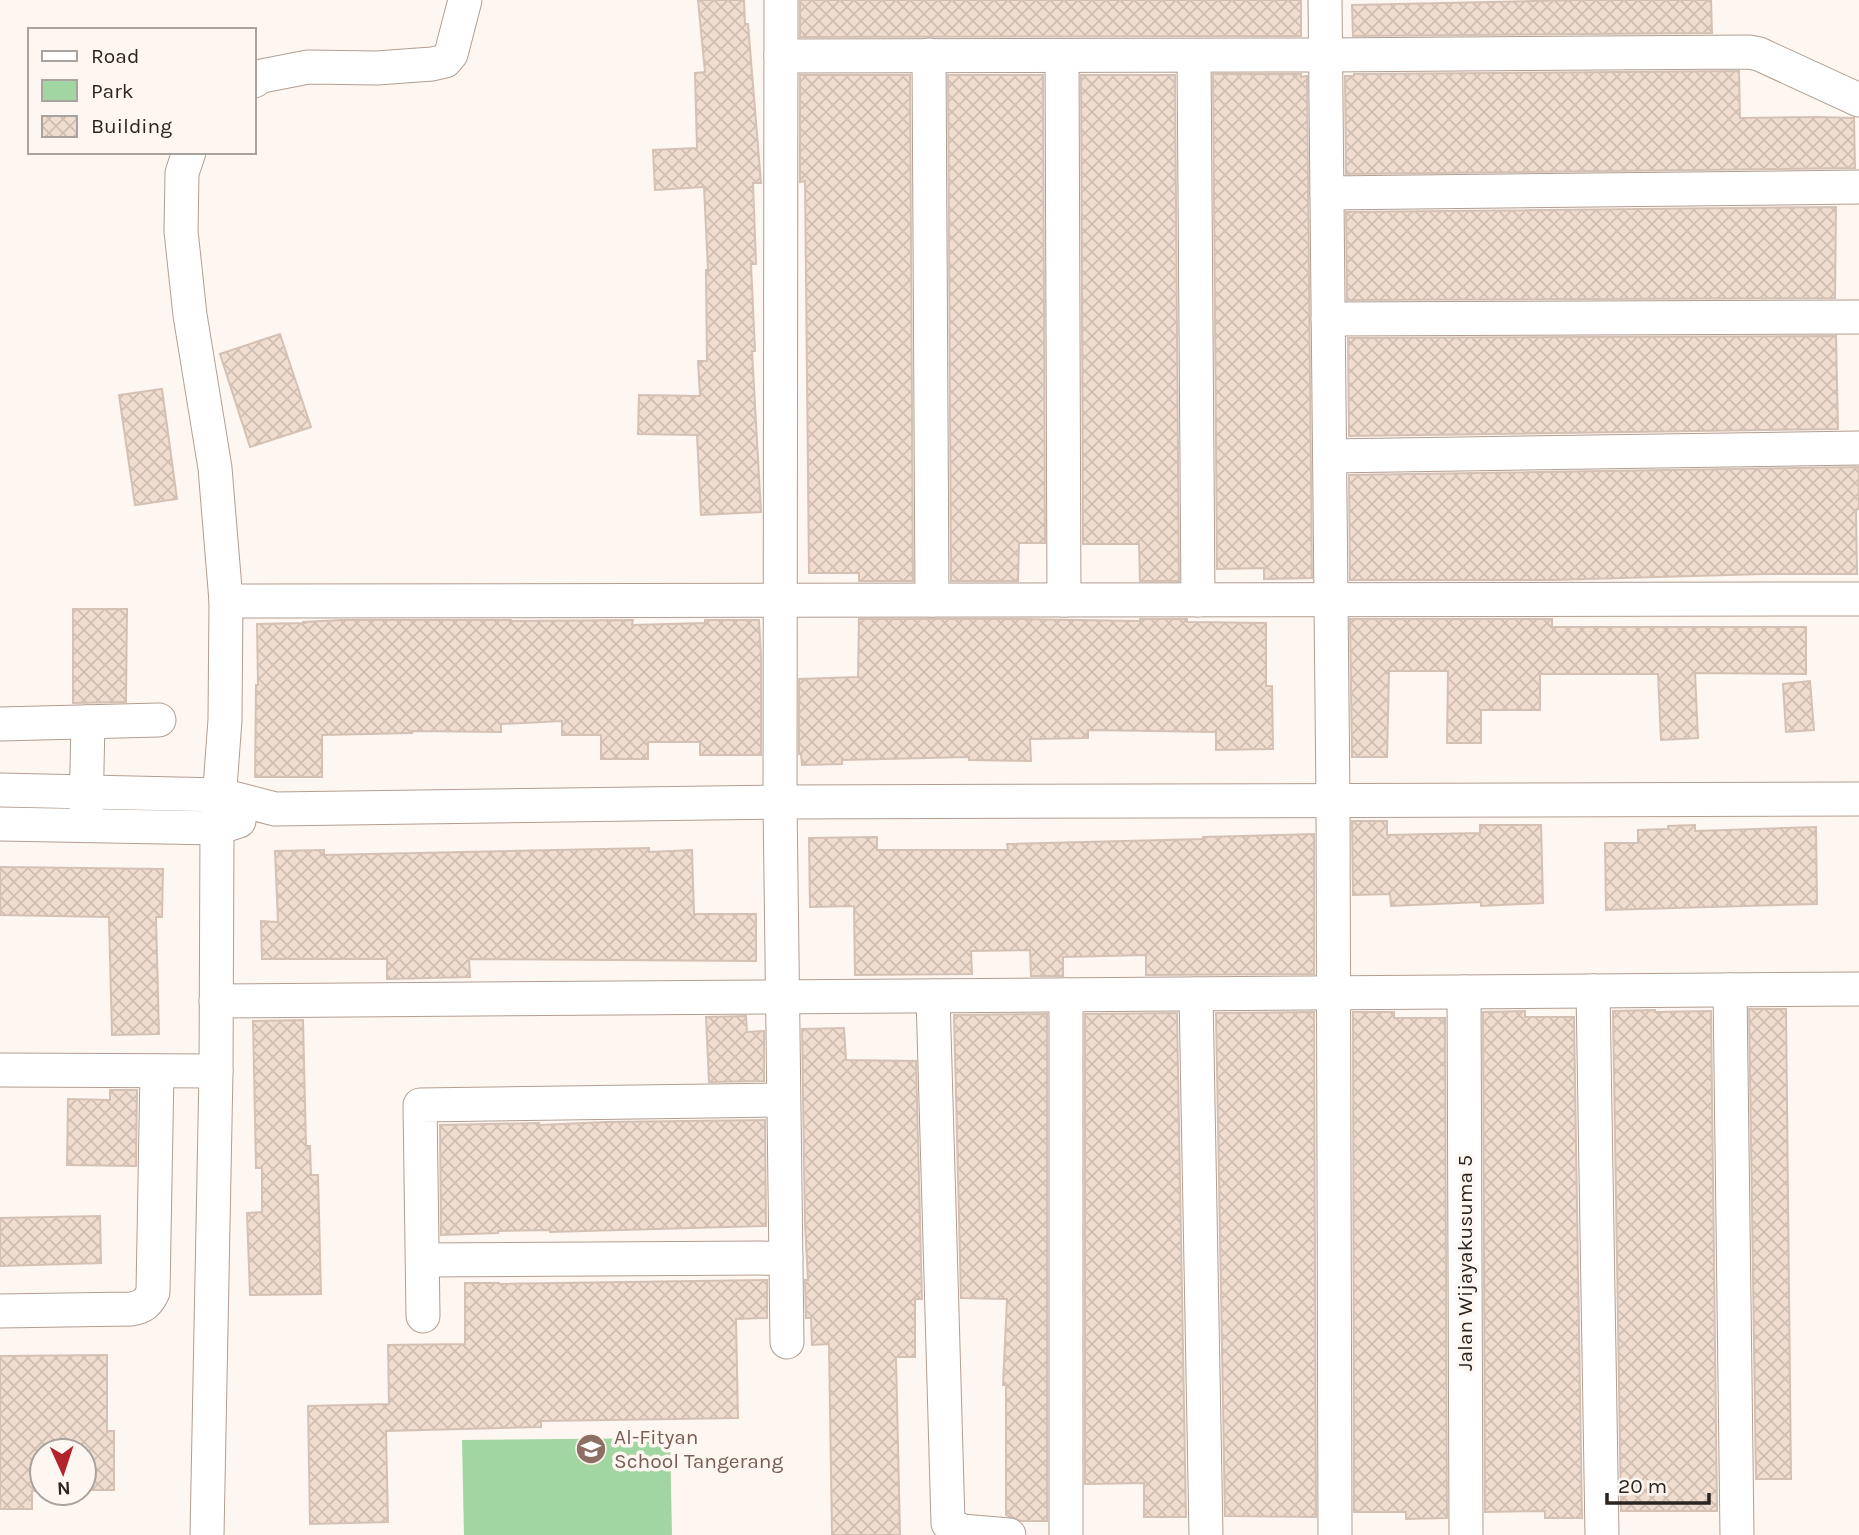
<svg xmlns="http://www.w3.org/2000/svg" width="1859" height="1535" viewBox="0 0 1859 1535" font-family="Karla,sans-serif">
  <defs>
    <pattern id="building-cross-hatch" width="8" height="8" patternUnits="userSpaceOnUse" patternTransform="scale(1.75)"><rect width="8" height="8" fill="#f1ddcf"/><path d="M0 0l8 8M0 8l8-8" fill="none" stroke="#cfbeb1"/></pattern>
  </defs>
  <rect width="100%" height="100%" fill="#fef6f0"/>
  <path fill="#a1d6a3" d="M670 1438 672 1535H464L462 1440Z"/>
  <g fill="url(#building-cross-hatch)" stroke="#d5c1b4" stroke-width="2">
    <path d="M698 0H744L745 24H748L761 183H753L756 264H751L755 351H752L761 512 701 515 697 435 638 434 639 395 700 396 698 361H707L706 270H708L704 187 655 190 653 150 697 148 695 73 705 72Z"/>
    <path d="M800 0H1301V36L800 37Z"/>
    <path d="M1578 0H1711L1712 33 1353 36 1352 5Z"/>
    <path d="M1739 71 1740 118 1816 117 1854 118 1855 168 1346 174 1345 76H1354V74Z"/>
    <path d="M1213 74H1301V77L1307 76 1312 578 1264 579V568L1217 569Z"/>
    <path d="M800 75H910L913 581H859V573H809L805 181 800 182Z"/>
    <path d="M948 75H1043L1045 543H1019L1018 581H951Z"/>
    <path d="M1081 75H1175L1179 581H1140L1139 544H1083Z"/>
    <path d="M1836 207 1835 298 1347 300 1346 212Z"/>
    <path d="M280 334 311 427 250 447 220 354Z"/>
    <path d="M1836 336 1838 429 1349 436 1348 338Z"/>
    <path d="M162 389 177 499 135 505 119 395Z"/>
    <path d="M1859 467V509L1856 510 1857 574H1764L1552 580H1350L1349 475Z"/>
    <path d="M73 609H127L126 702 73 703Z"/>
    <path d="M859 619H1017L1140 621V619H1187V622L1266 623V686H1272L1273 749 1216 750V732L1088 730V738L1030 739 1031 761 969 760V757L842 760V764L802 765 801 754H799V679L858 677Z"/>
    <path d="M1350 619H1552V627H1806V674L1695 673 1698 738 1661 740 1658 674H1540V710H1481V743H1447L1448 671H1389L1387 757H1352Z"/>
    <path d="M341 620H511V621L633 620 632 625 705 623V620H759L761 656V755H700V742H648V759H601V735H562V721L501 724V732L412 731V733L322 735V777H255L256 685H258L257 624 305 623 304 622Z"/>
    <path d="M1810 681 1814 730 1786 732 1783 684Z"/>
    <path d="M1352 821H1387V835L1480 833V825H1541L1543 903 1481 906V902L1391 906 1390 894 1353 895Z"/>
    <path d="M1695 825V831L1816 827 1817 904 1606 910 1605 843H1638V830L1668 829V826Z"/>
    <path d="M1314 834V974L1146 975V955L1063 957V976H1031L1030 950 971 951 972 974 855 975 854 906 810 907 809 838 877 837V850H1008L1007 844 1203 839V837Z"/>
    <path d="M649 848V852L692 850 694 914H756V961L469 959 470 977 387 979V959H262L261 921 278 922 275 851 324 850V855Z"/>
    <path d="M0 867 163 869 162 917H156L159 1034 112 1035 109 917 0 915Z"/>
    <path d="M1749 1009H1786L1791 1479H1756Z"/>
    <path d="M1655 1010V1012L1711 1011 1717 1511H1621L1613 1011Z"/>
    <path d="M1525 1011V1017H1574L1582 1518H1545V1511L1485 1512 1483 1012Z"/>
    <path d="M1314 1012 1316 1517 1225 1516 1216 1013Z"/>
    <path d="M1353 1012H1394V1018H1445L1447 1518 1406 1519V1512H1354Z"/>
    <path d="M1177 1013 1186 1517H1144V1483L1085 1484V1014Z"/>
    <path d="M1047 1014V1521H1021L1006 1515V1385H1003L1007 1299 961 1298 954 1015Z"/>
    <path d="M746 1016 747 1032 764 1031V1081L709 1082 706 1017Z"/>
    <path d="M303 1020 306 1146H310L311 1175H318L321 1294 250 1295 247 1213 262 1212V1168H256L253 1021Z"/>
    <path d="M844 1028 846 1060 916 1061 922 1299H915V1357H896L900 1535H832L829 1344 812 1345 811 1318H806L805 1280H808L805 1225 802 1029Z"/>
    <path d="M110 1090H137L136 1166 67 1165 68 1099 110 1100Z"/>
    <path d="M765 1120 766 1226 550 1232V1230L498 1231V1233L441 1235 440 1125 539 1123V1125L606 1122Z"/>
    <path d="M100 1216 101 1263 0 1266V1218Z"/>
    <path d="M767 1280V1318L736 1319 738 1418 541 1421V1427L386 1431 388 1522 310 1524 308 1406 389 1404 388 1345 465 1344V1283H499V1284Z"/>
    <path d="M107 1355V1431H114V1490H84V1451H42V1491H32V1509H0V1356Z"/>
  </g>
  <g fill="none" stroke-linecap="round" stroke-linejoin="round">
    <g stroke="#b29e91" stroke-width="35">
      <g id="minor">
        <path d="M781 0 780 802 787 1342"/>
        <path d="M1325 0 1333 801 1335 1535"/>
        <path d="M929 55 932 600"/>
        <path d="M781 56 1326 55 1749 52 1759 54 1859 100"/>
        <path d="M1062 56 1064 600"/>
        <path d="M1194 56 1198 600"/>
        <path d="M254 81 262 76 308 67 377 68 432 64 445 61 451 54 465 0"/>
        <path d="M189 152 182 173 181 231 190 315 215 468 226 601 225 720 217 828 216 1071 207 1535"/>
        <path d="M1327 193 1859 187"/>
        <path d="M1328 319 1859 317"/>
        <path d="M1330 456 1859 448"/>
        <path d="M226 601 1859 599"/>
        <path d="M0 724 159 720"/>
        <path d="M0 790 221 795 275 809 780 802 1859 799"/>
        <path d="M86 814 88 722"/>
        <path d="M0 824 217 828 239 821"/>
        <path d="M1730 990 1737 1535"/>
        <path d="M1593 991 1602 1535"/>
        <path d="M1464 992 1466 1535"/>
        <path d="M1196 994 1206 1535"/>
        <path d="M1066 995V1535"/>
        <path d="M933 996 948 1523 962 1531 1009 1535"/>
        <path d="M216 1001 1859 989"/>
        <path d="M0 1070 216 1071"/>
        <path d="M423 1260 786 1258"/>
        <path d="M0 1311 131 1309C143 1307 148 1303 153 1292L157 1071"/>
        <path d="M423 1316 420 1105 783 1100"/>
      </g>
    </g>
    <use href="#minor" stroke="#fff" stroke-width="33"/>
  </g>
  <defs>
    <g id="school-disc" transform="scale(1.575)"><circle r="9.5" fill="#8d6e63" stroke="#fef6f0"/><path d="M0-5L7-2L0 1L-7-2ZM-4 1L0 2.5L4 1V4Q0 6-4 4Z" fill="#fff"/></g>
  </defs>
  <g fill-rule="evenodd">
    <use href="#school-disc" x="591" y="1449"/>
  </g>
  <g text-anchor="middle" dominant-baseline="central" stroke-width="7" stroke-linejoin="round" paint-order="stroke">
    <g font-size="21" fill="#2c241f" stroke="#fef6f0">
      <text transform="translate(1465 1263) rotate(-90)">Jalan Wijayakusuma 5</text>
    </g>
    <g font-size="21" fill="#785e54" stroke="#fef6f0" text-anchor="start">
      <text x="614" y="1437">Al-Fityan<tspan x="614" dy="24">School Tangerang</tspan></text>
    </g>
  </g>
  <rect x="28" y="28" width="228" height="126" fill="#fef6f0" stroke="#aaa29c" stroke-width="2"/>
  <rect x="42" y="51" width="35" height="10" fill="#ffffff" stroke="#aaa29c" stroke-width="2"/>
  <text x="91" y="63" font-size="21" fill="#2c241f">Road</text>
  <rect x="42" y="80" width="35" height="21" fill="#a1d6a3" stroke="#aaa29c" stroke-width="2"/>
  <text x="91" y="98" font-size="21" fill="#2c241f">Park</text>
  <rect x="42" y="116" width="35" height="21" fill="url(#building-cross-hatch)" stroke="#aaa29c" stroke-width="2"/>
  <text x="91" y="133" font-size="21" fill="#2c241f">Building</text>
  <g transform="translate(63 1472) rotate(177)"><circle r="33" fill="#fef6f0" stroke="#aaa29c" stroke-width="2"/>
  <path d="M0-5L12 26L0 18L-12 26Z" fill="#b4232d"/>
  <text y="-10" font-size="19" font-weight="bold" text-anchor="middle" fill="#2c241f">N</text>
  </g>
  <path d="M1607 1493v10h102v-10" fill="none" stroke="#2c241f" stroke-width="3.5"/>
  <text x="1618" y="1493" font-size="21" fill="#2c241f" stroke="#fef6f0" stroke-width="5" paint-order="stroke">20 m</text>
</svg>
